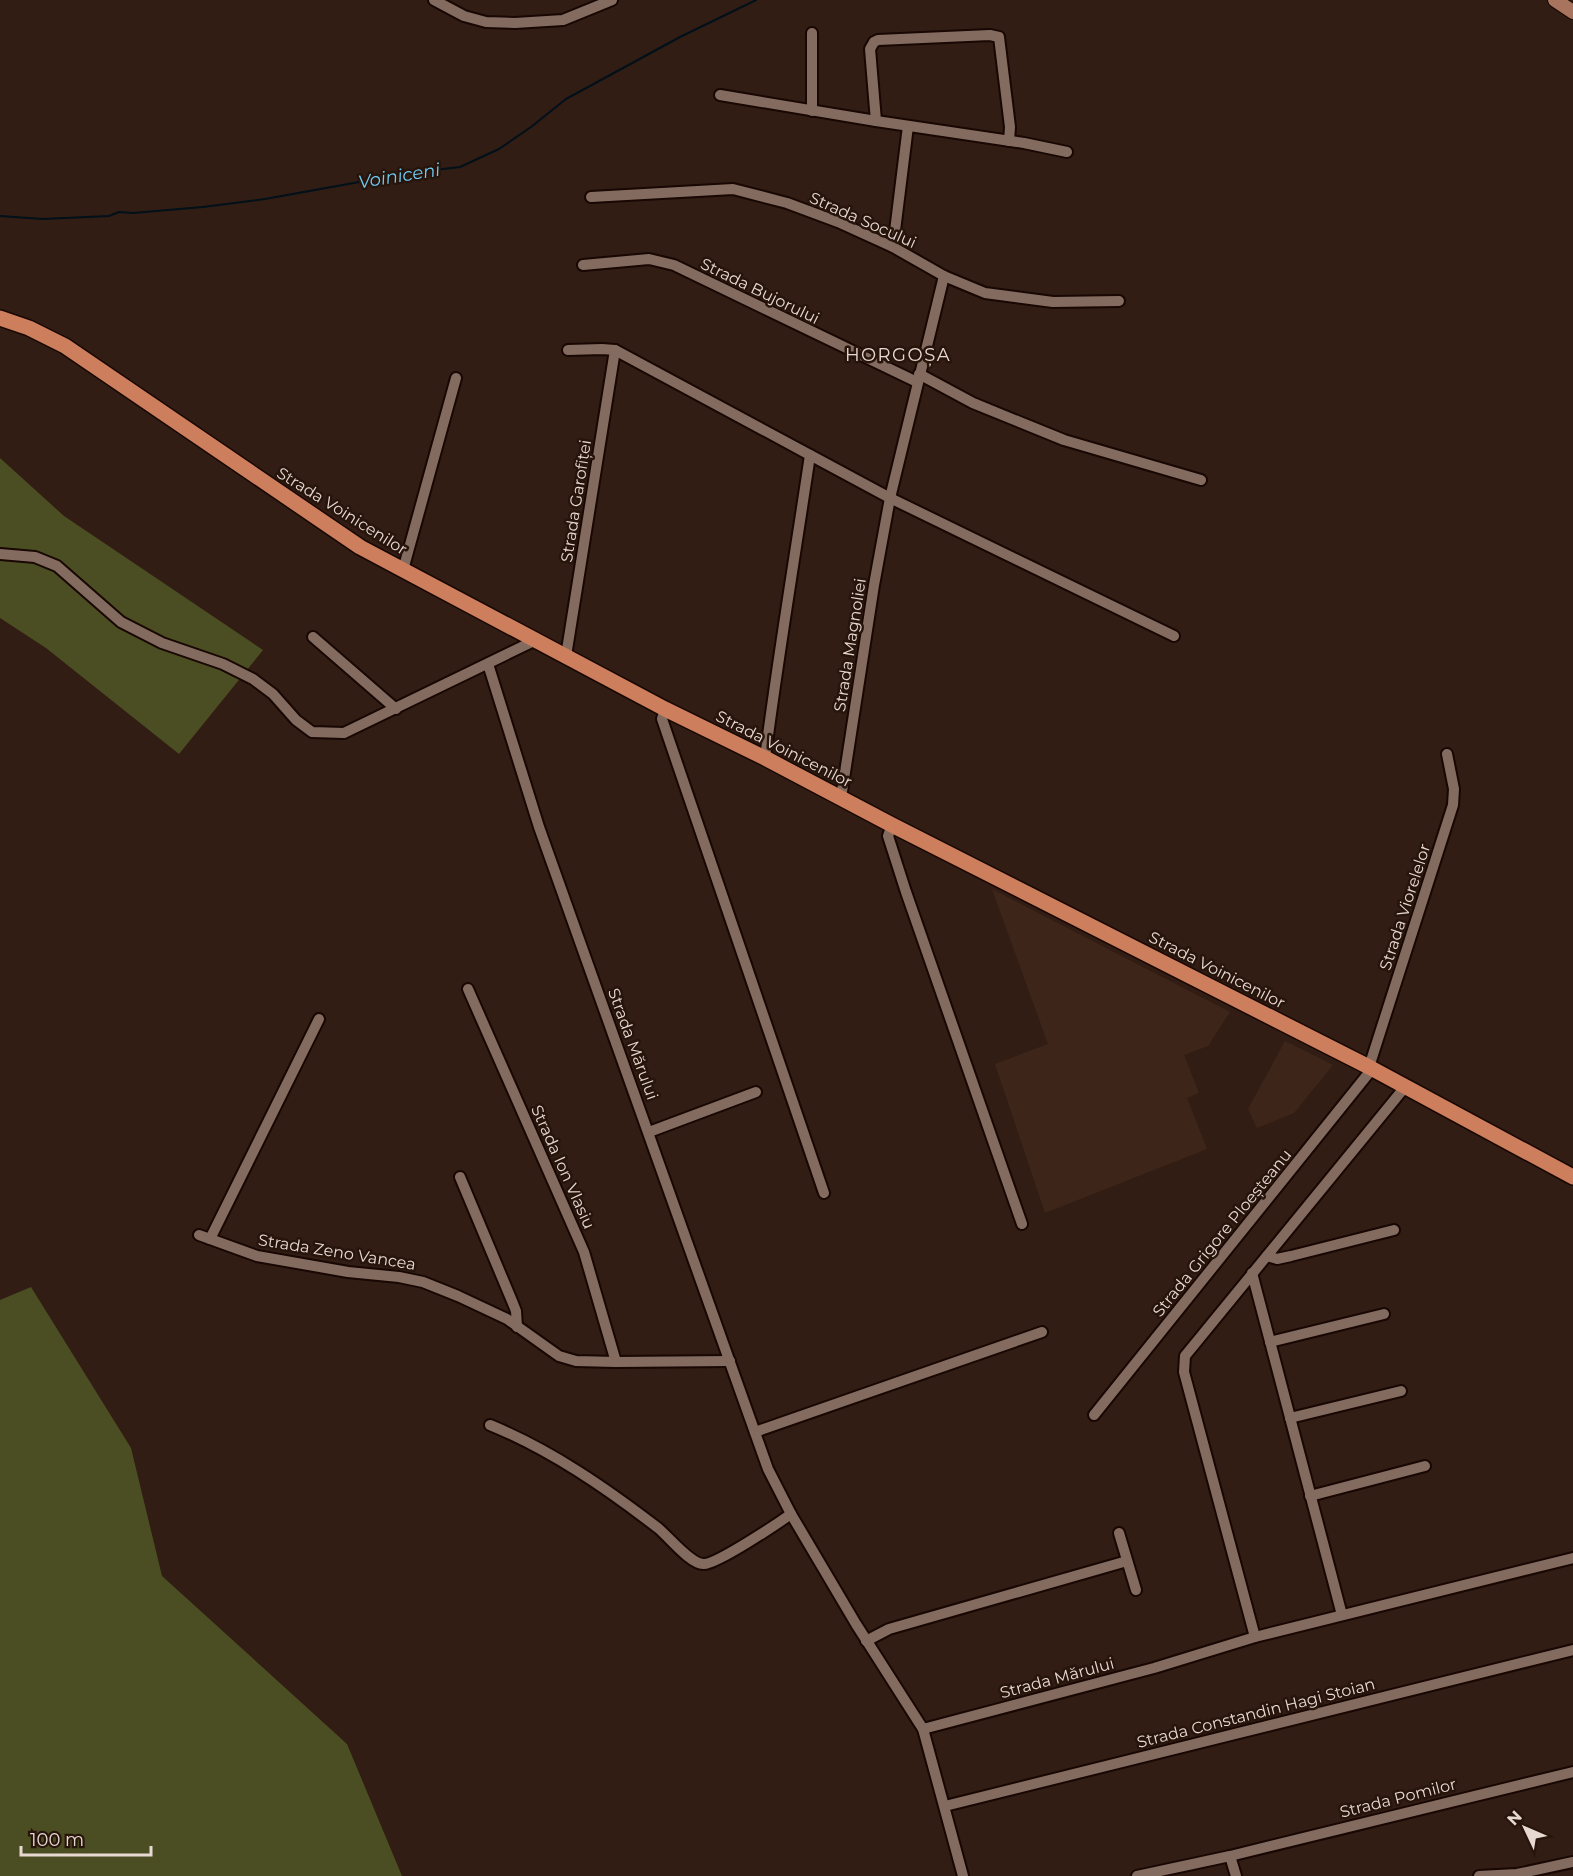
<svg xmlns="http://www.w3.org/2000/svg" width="1573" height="1876" viewBox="0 0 1573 1876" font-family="Montserrat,sans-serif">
  <rect width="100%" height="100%" fill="#311d14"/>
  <g fill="#3e2519">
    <path d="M992 889 1230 1012 1208 1046 1184 1055 1199 1093 1187 1098 1207 1149 1045 1213 995 1064 1048 1044Z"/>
    <path d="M1285 1041 1333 1065 1294 1113 1257 1128 1248 1109Z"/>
  </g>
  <g fill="#4b4e22">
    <path d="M0 458 64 516 263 650 179 754 46 648 0 618Z"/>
    <path d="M31 1287 131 1448 162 1576 347 1744 402 1876H0V1300Z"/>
  </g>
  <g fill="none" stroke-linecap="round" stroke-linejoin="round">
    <path stroke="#011019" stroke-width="2" d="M0 216 43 219 109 216 119 212 133 213 203 207 265 199 409 173 460 167 499 149 531 127 566 99 680 37 756 0"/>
    <g stroke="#180702" stroke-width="14">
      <g id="street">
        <path d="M434 0 464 16 486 22 515 23 563 20 612 0"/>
        <path d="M812 33V111"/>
        <path d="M720 95 876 121 1024 143 1067 152"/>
        <path d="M876 121 870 49 874 42 878 40 990 35 999 37 1010 127 1009 141"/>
        <path d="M591 197 733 189 787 203 838 222 893 247 944 276 985 293 1053 302 1119 301"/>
        <path d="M893 247 908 126"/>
        <path d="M583 265 649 259 674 265 917 382"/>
        <path d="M568 350 602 349 615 350 810 455C795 556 778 657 765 758"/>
        <path d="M919 374 973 403 1064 440 1201 480"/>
        <path d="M810 455 890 498 1174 636"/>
        <path d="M0 554 35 557 57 566 121 622 162 643 223 664 253 679 273 694 296 720 312 732 344 733 536 640"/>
        <path d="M403 570 456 378"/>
        <path d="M313 637 396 709"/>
        <path d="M566 656 615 350"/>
        <path d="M488 664 539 827 768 1469 791 1514 856 1624 923 1729 963 1876"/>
        <path d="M665 709 662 719 824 1193"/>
        <path d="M841 798 874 585 890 498 944 276"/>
        <path d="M892 825 888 836 906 892 1022 1224"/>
        <path d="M468 989 584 1252 616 1362"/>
        <path d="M1369 1067 1453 805 1454 789 1447 754"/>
        <path d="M1405 1087 1185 1356 1184 1372 1255 1637 1573 1558"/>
        <path d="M649 1132 756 1092"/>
        <path d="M460 1177 512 1301 516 1311 517 1327"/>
        <path d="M199 1235 257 1256 348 1272 399 1277 423 1282 458 1296 507 1319 559 1356 576 1361 616 1362 730 1361"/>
        <path d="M210 1239 319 1019"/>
        <path d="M1267 1256 1277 1259 1291 1256 1394 1230"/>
        <path d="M1252 1273 1342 1615"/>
        <path d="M1270 1342 1384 1314"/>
        <path d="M1094 1415 1372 1069"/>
        <path d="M1290 1418 1401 1391"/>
        <path d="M490 1425C551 1450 606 1488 658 1528 669 1537 691 1565 704 1564 717 1564 777 1524 791 1514"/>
        <path d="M755 1432 1042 1332"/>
        <path d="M1310 1496 1425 1466"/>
        <path d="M1119 1533 1136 1590"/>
        <path d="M866 1641 889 1629 1127 1561"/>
        <path d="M923 1729 1154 1668 1255 1637"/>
        <path d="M945 1806 1573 1650"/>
        <path d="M1230 1856 1236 1876"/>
        <path d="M1137 1876 1230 1856 1573 1772"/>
        <path d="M1479 1876 1517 1874 1573 1862"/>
      </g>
    </g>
    <g stroke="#180702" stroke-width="16">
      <path id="secondary" d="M1555 0 1573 12"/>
    </g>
    <g stroke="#180702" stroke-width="18">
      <path id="primary" d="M0 318 29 328 65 346 360 547 665 709 765 758 892 825 1369 1067 1573 1177"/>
    </g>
    <use href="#street" stroke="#836b60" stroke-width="10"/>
    <use href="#secondary" stroke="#a8745e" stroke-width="14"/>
    <use href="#primary" stroke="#cd7e5c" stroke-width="15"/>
  </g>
  <g text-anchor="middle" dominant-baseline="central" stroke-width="5" stroke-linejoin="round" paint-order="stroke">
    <g font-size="16" fill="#e7d9d2" stroke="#27140b">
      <text transform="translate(863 220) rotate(24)">Strada Socului</text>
      <text transform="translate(760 291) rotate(26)">Strada Bujorului</text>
      <text transform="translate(576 501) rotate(-81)">Strada Garofiței</text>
      <text transform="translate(342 511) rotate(32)">Strada Voinicenilor</text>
      <text transform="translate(850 645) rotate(-81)">Strada Magnoliei</text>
      <text transform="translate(784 749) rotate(27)">Strada Voinicenilor</text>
      <text transform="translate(1405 907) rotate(-72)">Strada Viorelelor</text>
      <text transform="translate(1217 970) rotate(27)">Strada Voinicenilor</text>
      <text transform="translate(633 1044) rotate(70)">Strada Mărului</text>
      <text transform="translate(563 1167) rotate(66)">Strada Ion Vlasiu</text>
      <text transform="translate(1222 1233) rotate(-51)">Strada Grigore Ploeșteanu</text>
      <text transform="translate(337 1252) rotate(9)">Strada Zeno Vancea</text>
      <text transform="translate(1057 1678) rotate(-15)">Strada Mărului</text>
      <text transform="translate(1256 1713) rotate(-14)">Strada Constandin Hagi Stoian</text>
      <text transform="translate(1398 1798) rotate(-14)">Strada Pomilor</text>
    </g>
    <g font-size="18" font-style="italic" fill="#6fccf6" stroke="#27140b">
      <text transform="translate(399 176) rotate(-9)">Voiniceni</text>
    </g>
    <g font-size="18" letter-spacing="1.5" fill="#e7d9d2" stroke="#27140b">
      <text x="898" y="355">HORGOȘA</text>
    </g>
  </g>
  <g transform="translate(1525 1828) rotate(314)" stroke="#27140b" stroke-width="4.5" paint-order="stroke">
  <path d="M0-4.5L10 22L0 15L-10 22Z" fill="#e7d9d2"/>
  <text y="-9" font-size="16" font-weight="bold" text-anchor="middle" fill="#e7d9d2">N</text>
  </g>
  <path d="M21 1846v9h130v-9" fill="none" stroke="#e7d9d2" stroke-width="3"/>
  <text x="30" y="1846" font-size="18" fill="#e7d9d2" stroke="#27140b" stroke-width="4.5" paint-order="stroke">100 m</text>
</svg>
